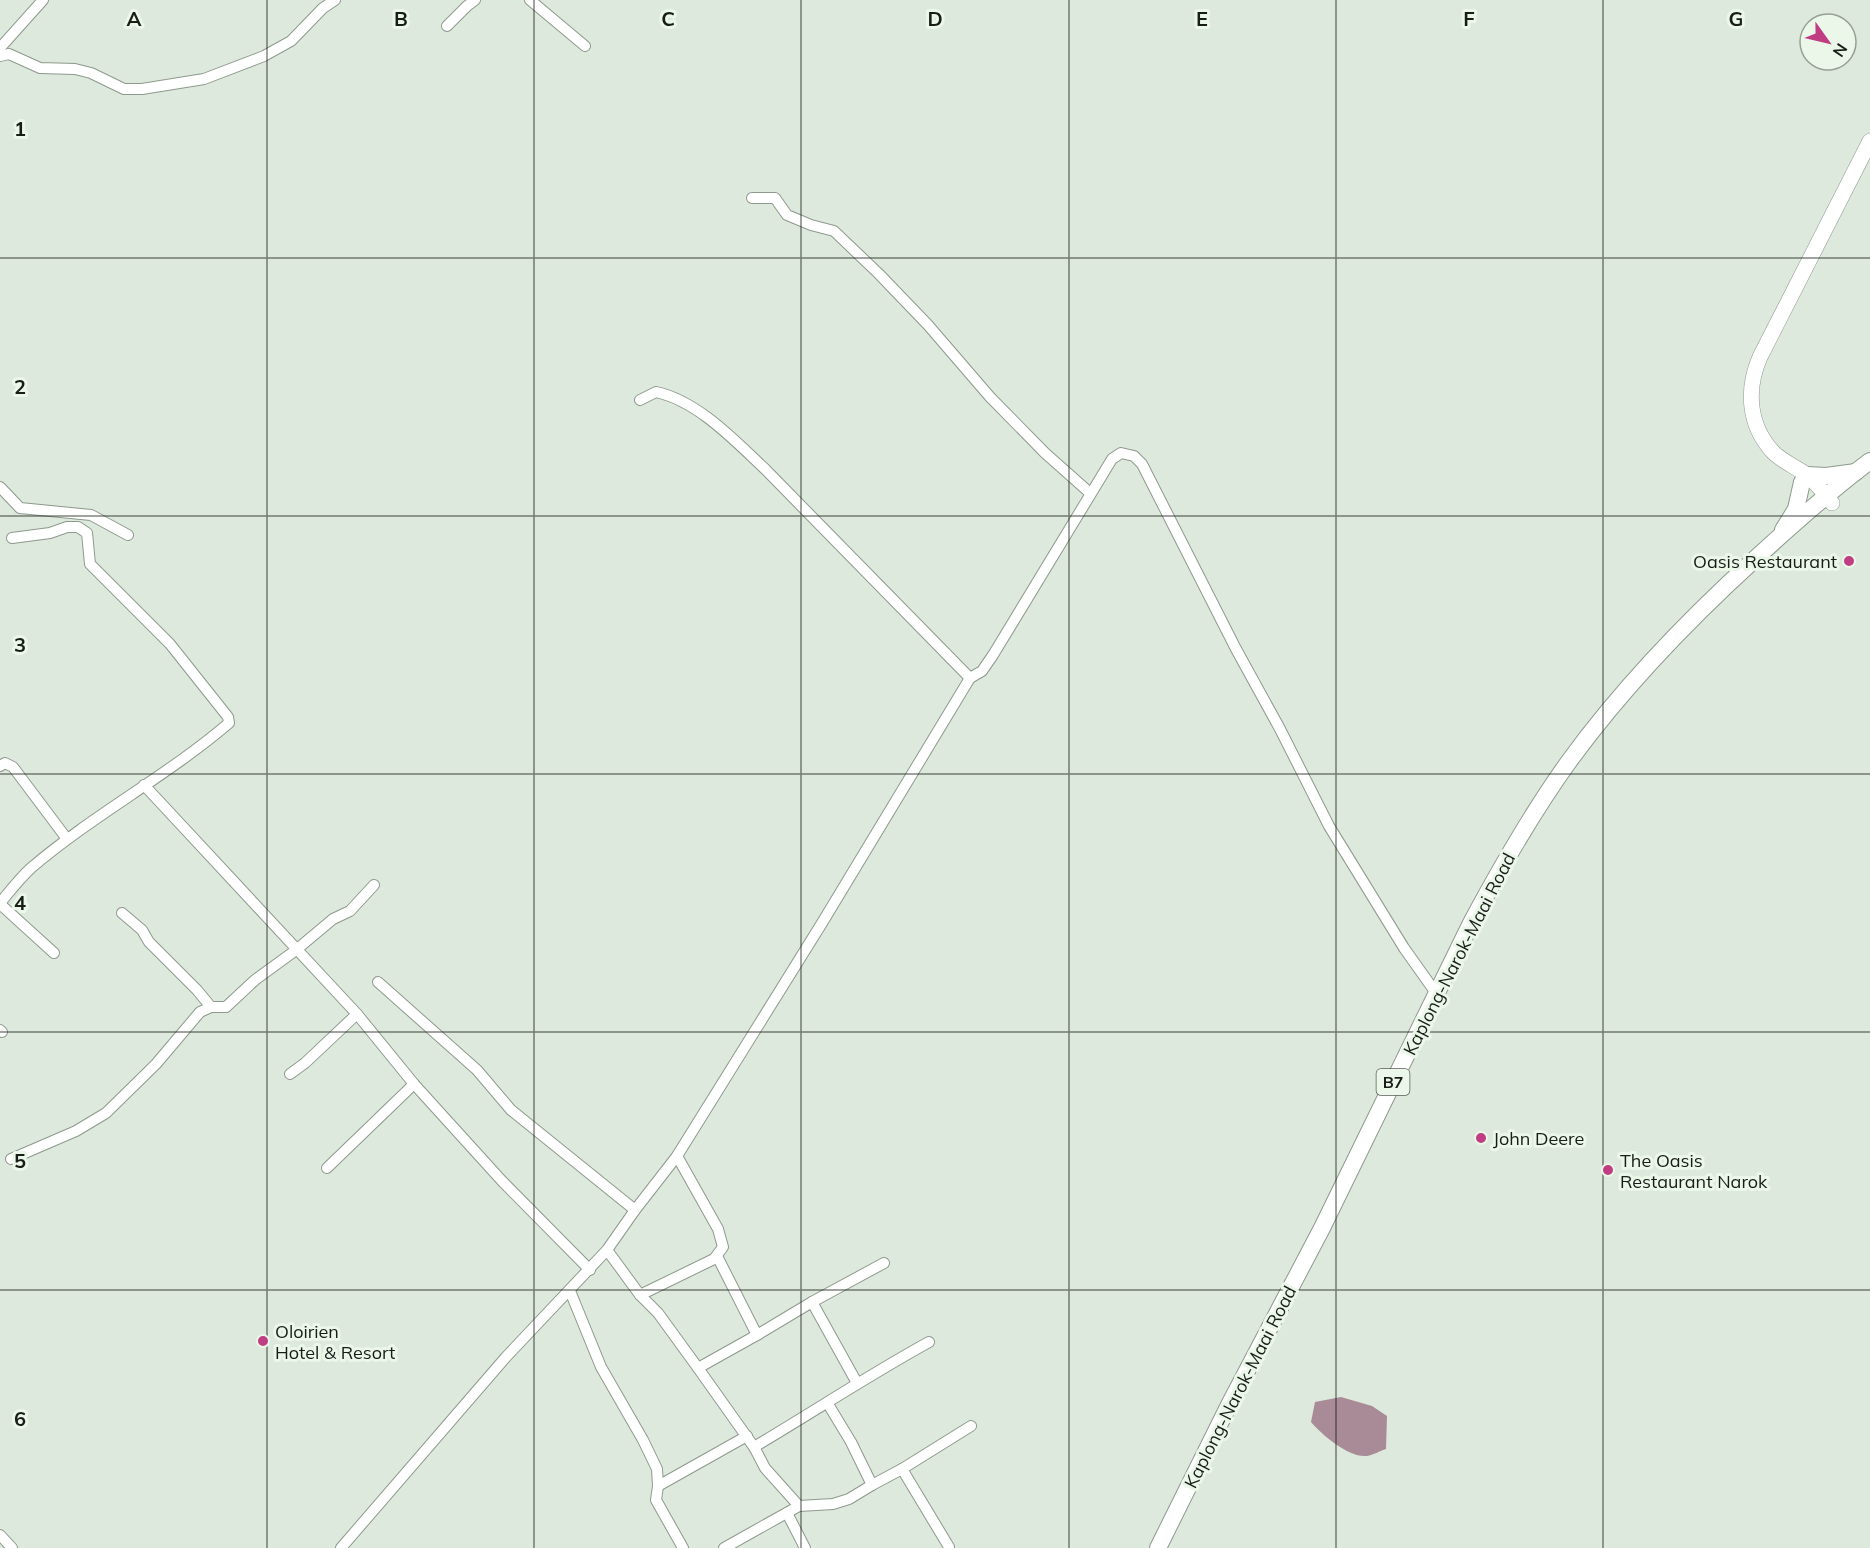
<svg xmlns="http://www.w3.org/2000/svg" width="1870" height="1548" viewBox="0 0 1870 1548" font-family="Mulish,sans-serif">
  <rect width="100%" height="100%" fill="#dde9dc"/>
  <path fill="#a98b98" d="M1341 1397 1372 1406 1387 1416 1386 1449C1380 1451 1373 1455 1367 1456 1349 1458 1322 1435 1311 1422L1315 1402Z"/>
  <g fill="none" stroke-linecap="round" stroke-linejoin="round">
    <g stroke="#8e998d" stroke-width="12">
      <g id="minor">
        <path d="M530 0 585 46"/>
        <path d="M447 26 467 6 475 0"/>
        <path d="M0 48 43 0"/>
        <path d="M0 56 9 54 40 68 75 69 91 73 124 89H142L204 79 264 56 291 41 323 8 335 0"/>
        <path d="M752 198H775L787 215 811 225 834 231 879 274 928 325 990 397 1045 453 1090 493"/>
        <path d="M640 400 656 392C698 401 735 441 765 469L970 678 982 671 993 655 1112 459 1121 453 1134 456 1142 464 1236 649 1280 729 1329 826 1404 948 1436 993"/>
        <path d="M0 487 20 508 91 515 128 535"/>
        <path d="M0 766 5 763 13 767 67 839"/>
        <path d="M144 785 357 1014 414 1084 502 1181 590 1270"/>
        <path d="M0 903C10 891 20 878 31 868 93 815 167 776 229 723L228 717 170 644 90 564 87 533 78 527H67L50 533 12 538"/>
        <path d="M0 904 54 953"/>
        <path d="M122 913 142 930 149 942 197 990 211 1007"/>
        <path d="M378 982 477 1070 511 1110 635 1210"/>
        <path d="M0 1030 2 1032"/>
        <path d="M290 1074 305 1063 357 1014"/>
        <path d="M11 1159 76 1131 106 1113 156 1064 200 1012 211 1007H226L255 980 296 950 333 919 350 911 374 885"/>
        <path d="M327 1168 414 1084"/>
        <path d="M607 1250 640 1295 658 1313 698 1368 754 1447 765 1468 799 1506"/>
        <path d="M717 1256 757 1335 812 1302 884 1263"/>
        <path d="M570 1291 601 1367 643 1440 657 1469 658 1486 656 1500 683 1548"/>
        <path d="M640 1295 714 1259 723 1247 718 1229 677 1156"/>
        <path d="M812 1302 857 1383"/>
        <path d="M698 1368 757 1335"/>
        <path d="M828 1404 851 1442 872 1485"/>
        <path d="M754 1447C813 1412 869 1375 929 1342"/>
        <path d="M902 1469 949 1547"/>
        <path d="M658 1486 747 1436"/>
        <path d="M787 1513 805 1548"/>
        <path d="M0 1535 12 1548"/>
        <path d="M341 1548 506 1357 607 1250 635 1210 677 1156 822 923 970 678"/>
        <path d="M724 1548 799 1506 833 1504 849 1499 872 1485 902 1469 971 1426"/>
      </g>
    </g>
    <g stroke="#8e998d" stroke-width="16">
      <path id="secondary" d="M1832 503C1825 494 1816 483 1807 475 1796 467 1783 462 1773 452 1748 425 1746 389 1760 357L1870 141"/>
    </g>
    <g stroke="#8e998d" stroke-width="18">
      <g id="primary">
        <path d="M1807 475 1826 476 1856 472"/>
        <path d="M1783 530 1796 509 1802 482"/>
      </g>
    </g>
    <g stroke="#8e998d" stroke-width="18">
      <path id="trunk" d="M1158 1548 1229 1405 1322 1228 1471 923C1501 867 1533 811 1570 760 1624 686 1688 620 1755 559 1792 525 1830 491 1870 461"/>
    </g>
    <use href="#minor" stroke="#fff" stroke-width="10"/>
    <use href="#secondary" stroke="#fff" stroke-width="15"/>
    <use href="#primary" stroke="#fff" stroke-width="16"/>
    <use href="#trunk" stroke="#fff" stroke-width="16"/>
  </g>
  <path fill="none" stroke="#191d18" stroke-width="1.5" stroke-opacity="0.55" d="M267 0V1548M534 0V1548M801 0V1548M1069 0V1548M1336 0V1548M1603 0V1548M0 258H1870M0 516H1870M0 774H1870M0 1032H1870M0 1290H1870"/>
  <g fill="#c03d84" stroke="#ebf7e9" stroke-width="2">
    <circle cx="1849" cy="561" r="6"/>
    <circle cx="1481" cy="1138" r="6"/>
    <circle cx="1608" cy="1170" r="6"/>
    <circle cx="263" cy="1341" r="6"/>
  </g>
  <g text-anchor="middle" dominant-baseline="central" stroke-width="6" stroke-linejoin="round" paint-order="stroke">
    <rect fill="#ebf7e9" stroke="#585e57" stroke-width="1.5" x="1376.5" y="1069" width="33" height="26" rx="4.5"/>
    <g font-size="16" font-weight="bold" fill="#191d18">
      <text x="1393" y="1082">B7</text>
    </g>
    <g font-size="18" fill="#191d18" stroke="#ebf7e9" text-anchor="start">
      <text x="1837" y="561" text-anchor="end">Oasis Restaurant</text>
      <text x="1493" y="1138">John Deere</text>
      <text x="1620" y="1160">The Oasis<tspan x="1620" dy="21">Restaurant Narok</tspan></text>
      <text x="275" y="1331">Oloirien<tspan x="275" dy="21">Hotel &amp; Resort</tspan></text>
    </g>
    <g font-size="18" fill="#191d18" stroke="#ebf7e9">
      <text transform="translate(1459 954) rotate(-63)">Kaplong-Narok-Maai Road</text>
      <text transform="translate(1240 1387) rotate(-63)">Kaplong-Narok-Maai Road</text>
    </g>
  </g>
  <g font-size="20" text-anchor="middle" font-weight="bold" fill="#191d18" stroke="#ebf7e9" stroke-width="6" stroke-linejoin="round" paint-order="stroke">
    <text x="134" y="26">A</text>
    <text x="401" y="26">B</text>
    <text x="668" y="26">C</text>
    <text x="935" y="26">D</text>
    <text x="1202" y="26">E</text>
    <text x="1469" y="26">F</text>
    <text x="1736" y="26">G</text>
    <text x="20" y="136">1</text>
    <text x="20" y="394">2</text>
    <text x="20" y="652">3</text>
    <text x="20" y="910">4</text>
    <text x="20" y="1168">5</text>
    <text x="20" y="1426">6</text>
  </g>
  <g transform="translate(1828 42) rotate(124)"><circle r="28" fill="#ebf7e9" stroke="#97a095" stroke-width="1.5"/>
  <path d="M0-4.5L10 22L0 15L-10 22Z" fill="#c03d84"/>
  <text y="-9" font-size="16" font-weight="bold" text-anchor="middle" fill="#191d18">N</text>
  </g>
</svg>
